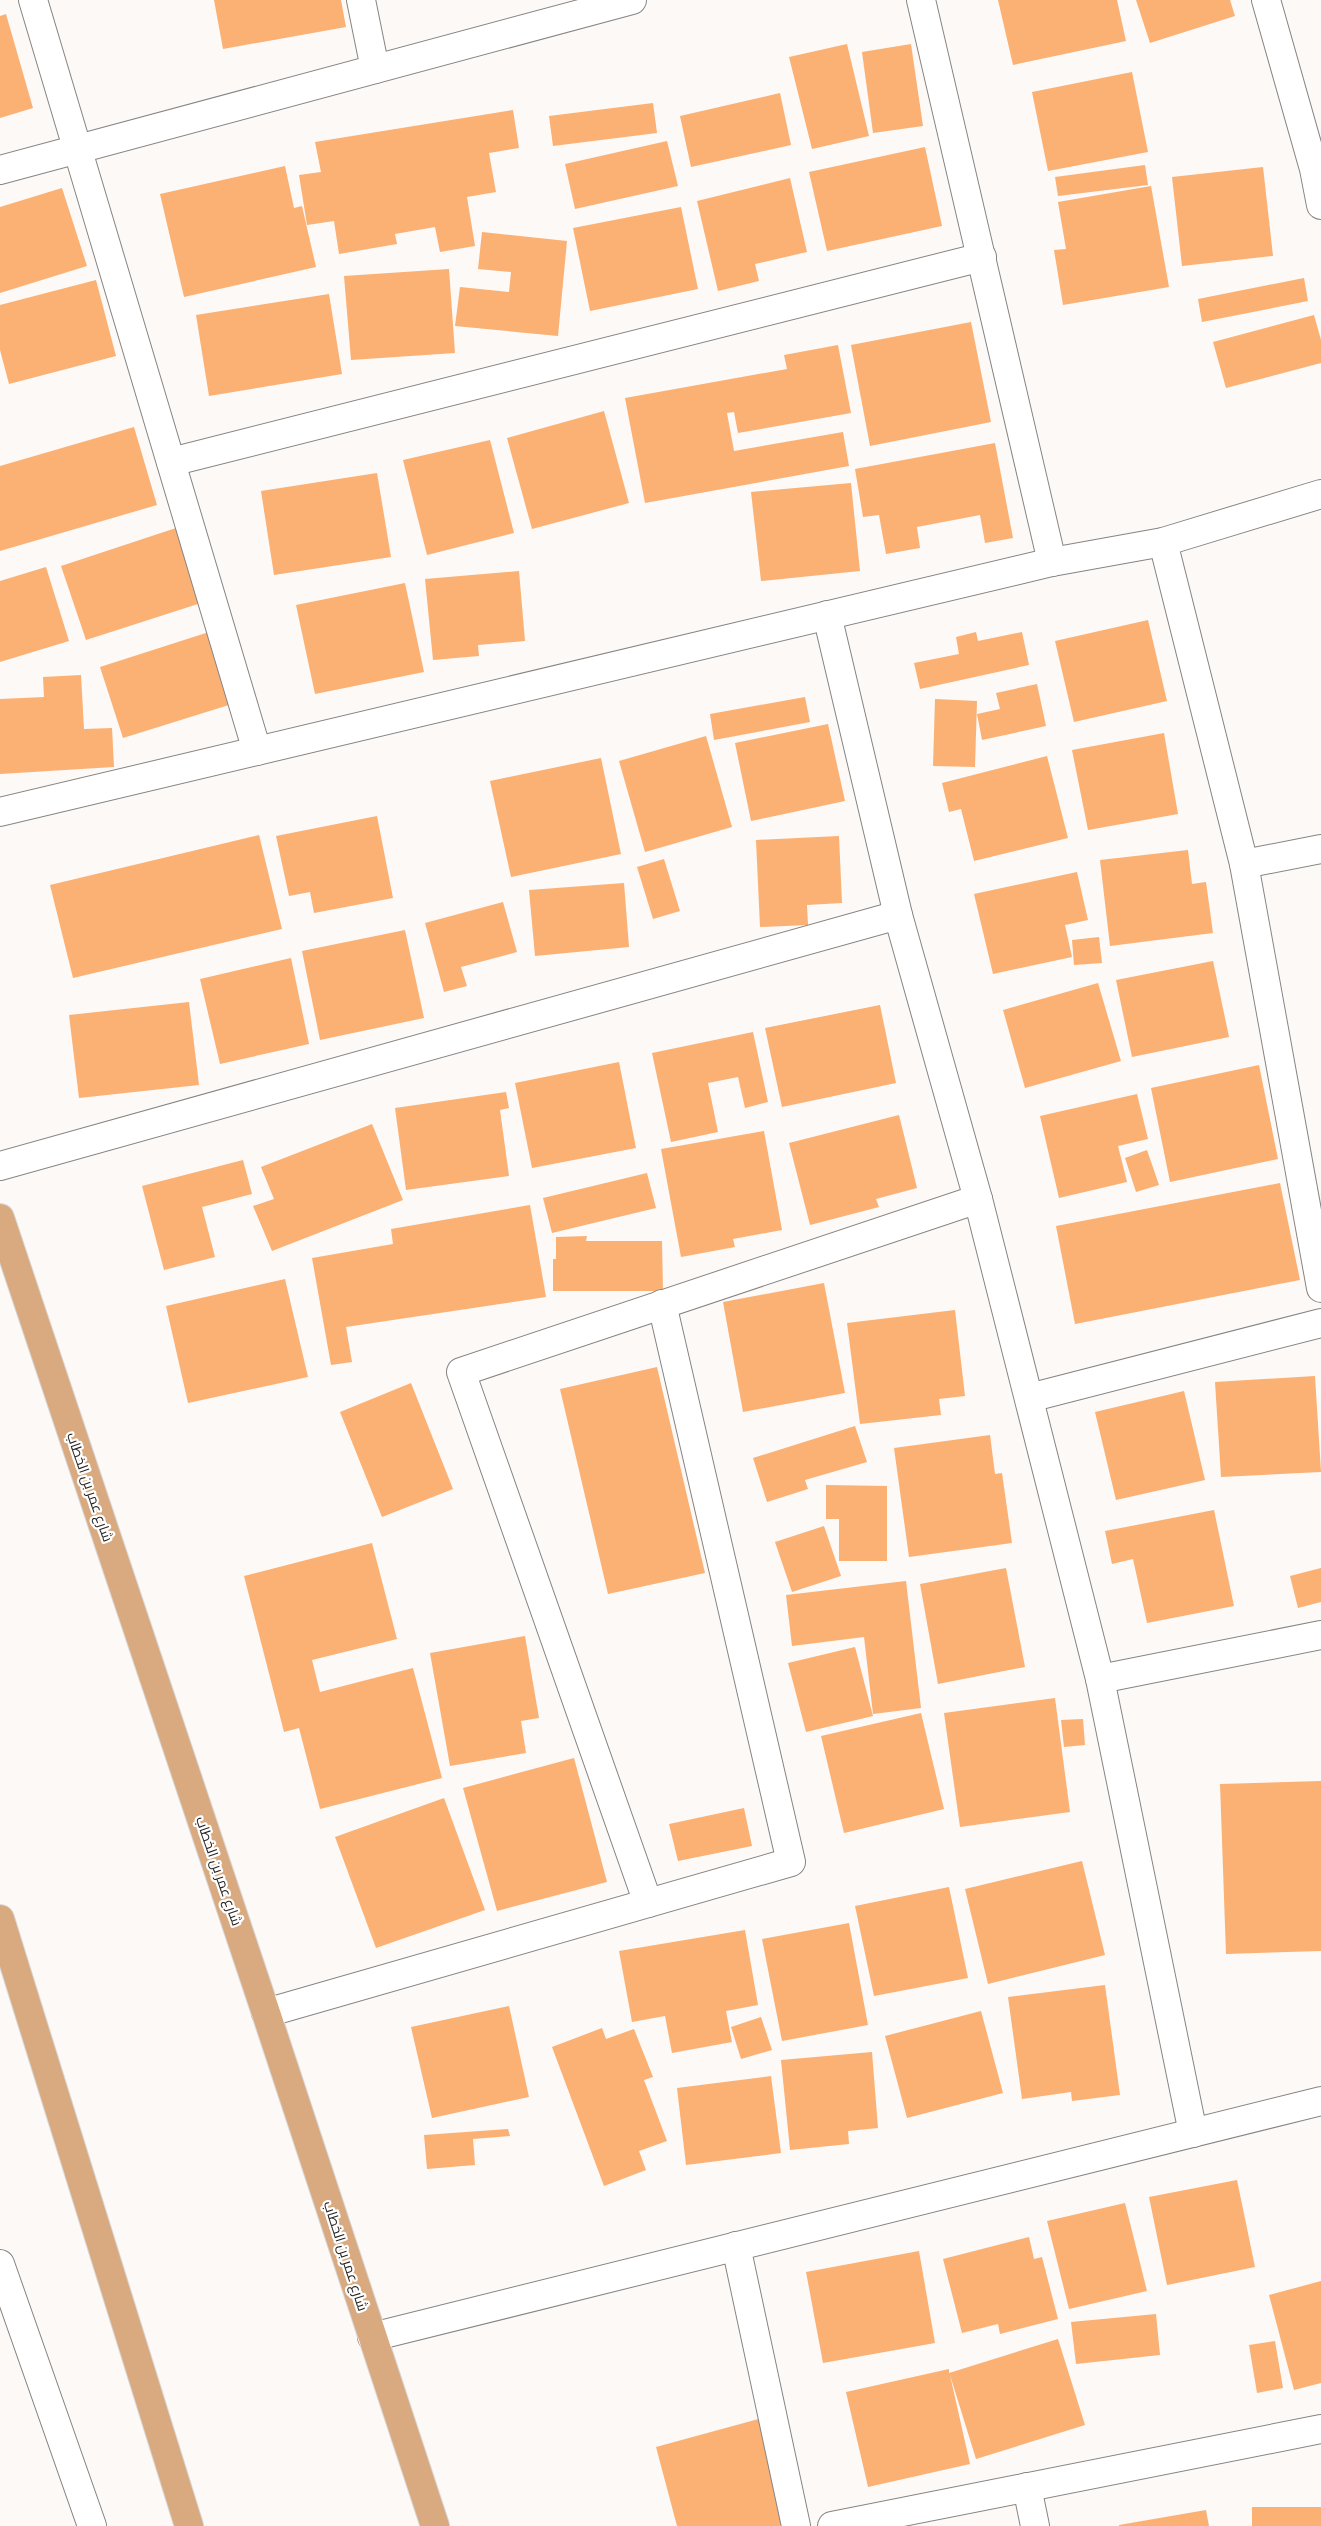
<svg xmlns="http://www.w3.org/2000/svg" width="1321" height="2526" viewBox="0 0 1321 2526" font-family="'Public Sans',Cairo,sans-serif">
  <rect width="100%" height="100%" fill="#fcf9f7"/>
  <g fill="#fbb074">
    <path d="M214 0H341L346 27 223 49Z"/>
    <path d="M998 0H1117L1126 41 1013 65Z"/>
    <path d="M1136 0H1230L1235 16 1150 43Z"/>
    <path d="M6 14 33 108 0 118V16Z"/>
    <path d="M847 44 869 136 812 149 789 57Z"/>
    <path d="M911 44 923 126 873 133 862 52Z"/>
    <path d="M1132 72 1148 152 1048 171 1032 92Z"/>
    <path d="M780 93 791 145 691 167 680 116Z"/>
    <path d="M653 103 657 133 553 146 549 116Z"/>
    <path d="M513 110 519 148 489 153 496 192 467 197 475 246 440 252 435 227 395 234 397 244 339 254 334 221 307 225 299 175 321 172 315 142Z"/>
    <path d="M667 141 678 186 575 209 565 164Z"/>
    <path d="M925 147 942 226 827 251 809 172Z"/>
    <path d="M1145 165 1148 185 1058 196 1055 177Z"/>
    <path d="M285 166 294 208 302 206 316 267 184 297 160 194Z"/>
    <path d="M1263 167 1273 256 1182 266 1172 177Z"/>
    <path d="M790 178 807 252 755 264 759 281 718 291 697 201Z"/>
    <path d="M1151 186 1169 287 1063 305 1054 250 1066 249 1058 202Z"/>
    <path d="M62 188 87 266 0 293V207Z"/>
    <path d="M681 207 698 289 590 311 573 228Z"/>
    <path d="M482 232 567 241 558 336 455 326 460 287 509 292 511 272 478 269Z"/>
    <path d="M449 269 455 353 351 360 344 276Z"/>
    <path d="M1304 278 1308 301 1202 322 1198 299Z"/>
    <path d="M96 280 116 356 9 384 0 350V305Z"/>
    <path d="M329 294 342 374 209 396 196 315Z"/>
    <path d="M1314 315 1321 340V363L1226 388 1213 342Z"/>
    <path d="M971 322 991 422 870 446 851 345Z"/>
    <path d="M838 345 851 413 738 433 734 412 727 413 734 451 843 432 849 466 645 503 625 398 787 369 784 355Z"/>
    <path d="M604 411 629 503 532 529 507 438Z"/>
    <path d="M134 427 157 505 0 551V466Z"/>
    <path d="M490 440 514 533 427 555 403 460Z"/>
    <path d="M995 443 1013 538 985 543 980 515 917 527 920 548 886 554 879 515 863 517 855 469Z"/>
    <path d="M377 473 391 557 274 575 261 491Z"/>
    <path d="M851 483 860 571 761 581 751 492Z"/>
    <path d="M176 528 201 603 86 640 61 566Z"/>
    <path d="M46 567 69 641 0 662V581Z"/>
    <path d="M519 571 525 641 478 645 479 656 433 660 425 579Z"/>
    <path d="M405 583 424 672 315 694 296 605Z"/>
    <path d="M1148 620 1167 701 1074 722 1055 641Z"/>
    <path d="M209 632 232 704 123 738 100 667Z"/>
    <path d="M976 632 978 641 1022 632 1029 665 920 689 914 663 959 654 956 637Z"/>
    <path d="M81 675 84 729 112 728 114 767 0 774V699L44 697 43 677Z"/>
    <path d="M1037 684 1046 726 982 740 977 714 1000 709 996 693Z"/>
    <path d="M805 697 810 722 714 740 710 714Z"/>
    <path d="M935 699 977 701 975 767 933 766Z"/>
    <path d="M828 724 845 801 751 821 735 743Z"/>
    <path d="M1164 733 1178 814 1088 830 1072 750Z"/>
    <path d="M706 736 732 827 645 852 619 761Z"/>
    <path d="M1047 756 1068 838 974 861 961 809 949 812 942 783Z"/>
    <path d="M601 758 621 854 511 877 490 781Z"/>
    <path d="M377 816 393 898 314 913 310 892 289 896 276 836Z"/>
    <path d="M259 835 282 929 73 978 50 885Z"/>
    <path d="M839 836 842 903 807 905 808 925 760 927 756 840Z"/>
    <path d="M1188 850 1192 884 1206 882 1213 933 1110 946 1100 860Z"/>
    <path d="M664 859 680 911 653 919 637 867Z"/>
    <path d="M1077 872 1088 920 1065 925 1072 957 993 974 974 894Z"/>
    <path d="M624 883 629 947 535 956 529 890Z"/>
    <path d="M503 902 517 952 461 967 467 986 444 992 425 923Z"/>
    <path d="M405 930 424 1018 320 1040 302 951Z"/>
    <path d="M1099 937 1102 963 1074 965 1072 940Z"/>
    <path d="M291 958 309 1044 220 1064 200 979Z"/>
    <path d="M1213 961 1229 1037 1132 1057 1116 980Z"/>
    <path d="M1098 983 1121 1061 1025 1088 1003 1010Z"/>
    <path d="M189 1002 199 1085 79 1098 69 1015Z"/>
    <path d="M880 1005 896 1083 782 1107 765 1028Z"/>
    <path d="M753 1032 768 1102 745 1108 738 1077 708 1083 718 1132 671 1142 652 1053Z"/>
    <path d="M619 1062 636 1148 532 1168 515 1083Z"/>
    <path d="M1259 1065 1278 1159 1170 1182 1151 1088Z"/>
    <path d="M506 1092 509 1108 500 1110 509 1176 406 1190 395 1108Z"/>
    <path d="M1137 1094 1148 1139 1118 1146 1127 1182 1059 1198 1040 1116Z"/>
    <path d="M899 1115 917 1188 876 1199 879 1207 810 1225 789 1143Z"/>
    <path d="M372 1124 403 1200 272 1251 253 1206 274 1199 261 1167Z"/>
    <path d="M764 1131 782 1230 733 1239 735 1247 681 1257 661 1149Z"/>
    <path d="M1147 1150 1159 1185 1136 1192 1125 1158Z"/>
    <path d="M243 1160 252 1194 202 1207 215 1257 164 1270 142 1186Z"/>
    <path d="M647 1173 656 1208 552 1233 543 1198Z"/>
    <path d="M1280 1183 1300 1280 1075 1324 1056 1226Z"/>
    <path d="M530 1205 546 1297 346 1327 352 1362 331 1365 312 1258 393 1244 391 1229Z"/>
    <path d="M587 1236 586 1241H662L663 1291H553V1259H556V1237Z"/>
    <path d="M285 1279 308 1377 188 1403 166 1306Z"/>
    <path d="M824 1283 845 1393 743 1412 723 1302Z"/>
    <path d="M955 1310 965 1396 939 1399 941 1415 860 1424 847 1323Z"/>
    <path d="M657 1367 705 1573 608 1594 560 1389Z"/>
    <path d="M1315 1376 1321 1472 1221 1477 1215 1382Z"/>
    <path d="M411 1383 453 1489 382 1517 340 1412Z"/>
    <path d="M1184 1391 1205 1480 1116 1500 1095 1412Z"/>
    <path d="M855 1426 867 1462 805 1480 808 1489 767 1502 753 1458Z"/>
    <path d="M990 1435 995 1474 1002 1473 1012 1543 909 1557 894 1448Z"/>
    <path d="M826 1485 887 1486V1561H839V1519H826Z"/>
    <path d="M1214 1510 1234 1606 1147 1623 1133 1559 1112 1564 1105 1531Z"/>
    <path d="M824 1526 841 1576 792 1592 775 1542Z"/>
    <path d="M372 1543 397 1639 312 1660 320 1692 413 1668 442 1778 320 1809 299 1728 284 1732 244 1576Z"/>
    <path d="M1006 1568 1025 1667 938 1684 920 1584Z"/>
    <path d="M1321 1568V1602L1298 1608 1290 1576Z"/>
    <path d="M906 1581 921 1708 873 1714 864 1637 792 1646 786 1595Z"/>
    <path d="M525 1636 539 1718 521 1721 526 1753 450 1766 430 1653Z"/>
    <path d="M855 1647 873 1716 806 1732 788 1663Z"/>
    <path d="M1055 1698 1070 1812 960 1827 944 1713Z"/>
    <path d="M921 1713 944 1809 844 1833 821 1736Z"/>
    <path d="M1083 1719 1085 1745 1064 1747 1061 1720Z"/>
    <path d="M574 1758 607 1882 497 1911 463 1788Z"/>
    <path d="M1321 1781V1951L1226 1954 1220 1784Z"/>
    <path d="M444 1798 485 1910 376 1948 335 1837Z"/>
    <path d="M744 1808 752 1846 678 1861 669 1824Z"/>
    <path d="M1082 1861 1105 1955 988 1984 965 1889Z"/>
    <path d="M949 1887 968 1978 874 1996 855 1906Z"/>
    <path d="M849 1923 868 2025 782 2041 762 1939Z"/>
    <path d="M745 1930 758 2005 726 2011 732 2042 672 2053 665 2016 632 2022 619 1951Z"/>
    <path d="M1105 1985 1120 2095 1072 2101 1071 2092 1022 2099 1008 1997Z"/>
    <path d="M509 2006 529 2097 432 2118 411 2027Z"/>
    <path d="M981 2011 1003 2093 907 2118 885 2036Z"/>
    <path d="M761 2017 772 2050 741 2059 731 2027Z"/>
    <path d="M602 2028 606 2039 634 2029 653 2077 644 2080 667 2141 639 2151 646 2170 604 2186 552 2047Z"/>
    <path d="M872 2052 878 2128 848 2131 849 2144 790 2150 781 2060Z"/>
    <path d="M771 2076 781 2153 686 2165 677 2088Z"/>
    <path d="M508 2129 510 2136 473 2139 475 2165 427 2169 424 2135Z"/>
    <path d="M1237 2180 1255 2267 1167 2285 1149 2197Z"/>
    <path d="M1125 2203 1147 2291 1069 2309 1047 2221Z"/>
    <path d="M1029 2237 1034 2259 1042 2257 1058 2319 1000 2334 998 2324 962 2333 943 2259Z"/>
    <path d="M919 2251 935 2343 823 2363 806 2272Z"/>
    <path d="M1321 2281V2383L1294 2390 1269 2295Z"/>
    <path d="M1156 2314 1160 2355 1076 2364 1071 2322Z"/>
    <path d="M1058 2339 1085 2425 976 2459 950 2375 970 2464 868 2487 846 2392 949 2369V2373Z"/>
    <path d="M1275 2341 1283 2388 1257 2393 1249 2345Z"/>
    <path d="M766 2417 794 2522 779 2526H677L656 2447Z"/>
    <rect x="1252" y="2507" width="69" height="19"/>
    <path d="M1206 2510 1209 2526H1119V2525Z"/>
  </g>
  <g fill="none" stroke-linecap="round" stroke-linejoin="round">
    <g stroke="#878583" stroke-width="30">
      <g id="minor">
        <path d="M33 0 257 751"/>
        <path d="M361 0 375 69"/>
        <path d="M921 0 1052 562"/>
        <path d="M1266 0 1314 169 1321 205"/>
        <path d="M0 170 632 0"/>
        <path d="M171 462 982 257"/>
        <path d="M1163 542 1244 864 1321 1288"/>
        <path d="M827 615 898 915 978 1199 1100 1679 1193 2133"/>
        <path d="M0 812 1052 562 1163 542 1321 494"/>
        <path d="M1244 864 1321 849"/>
        <path d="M0 1166 898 915"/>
        <path d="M1029 1398 1321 1323"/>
        <path d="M1100 1679 1321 1635"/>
        <path d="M648 1903 461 1372 978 1199"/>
        <path d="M266 2013 791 1862 662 1304"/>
        <path d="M736 2246 796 2526"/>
        <path d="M0 2264 92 2526"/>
        <path d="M372 2337 1321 2101"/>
        <path d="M1027 2487 1035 2526"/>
        <path d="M832 2526 1321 2429"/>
      </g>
    </g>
    <g stroke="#d8d7d7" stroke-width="30">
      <g id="primary">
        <path d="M0 1218 266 2013 435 2526"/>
        <path d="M0 1919 189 2526"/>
      </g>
    </g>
    <use href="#minor" stroke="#fff" stroke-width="28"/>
    <use href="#primary" stroke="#d9aa7f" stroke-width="28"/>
  </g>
  <g text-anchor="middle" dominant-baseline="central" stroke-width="4.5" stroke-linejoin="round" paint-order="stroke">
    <g font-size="14" fill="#242322" stroke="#fff">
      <text transform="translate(90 1487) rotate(71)">شارع عمر بن الخطاب</text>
      <text transform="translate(219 1871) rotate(71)">شارع عمر بن الخطاب</text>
      <text transform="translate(346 2256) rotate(72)">شارع عمر بن الخطاب</text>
    </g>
  </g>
</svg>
